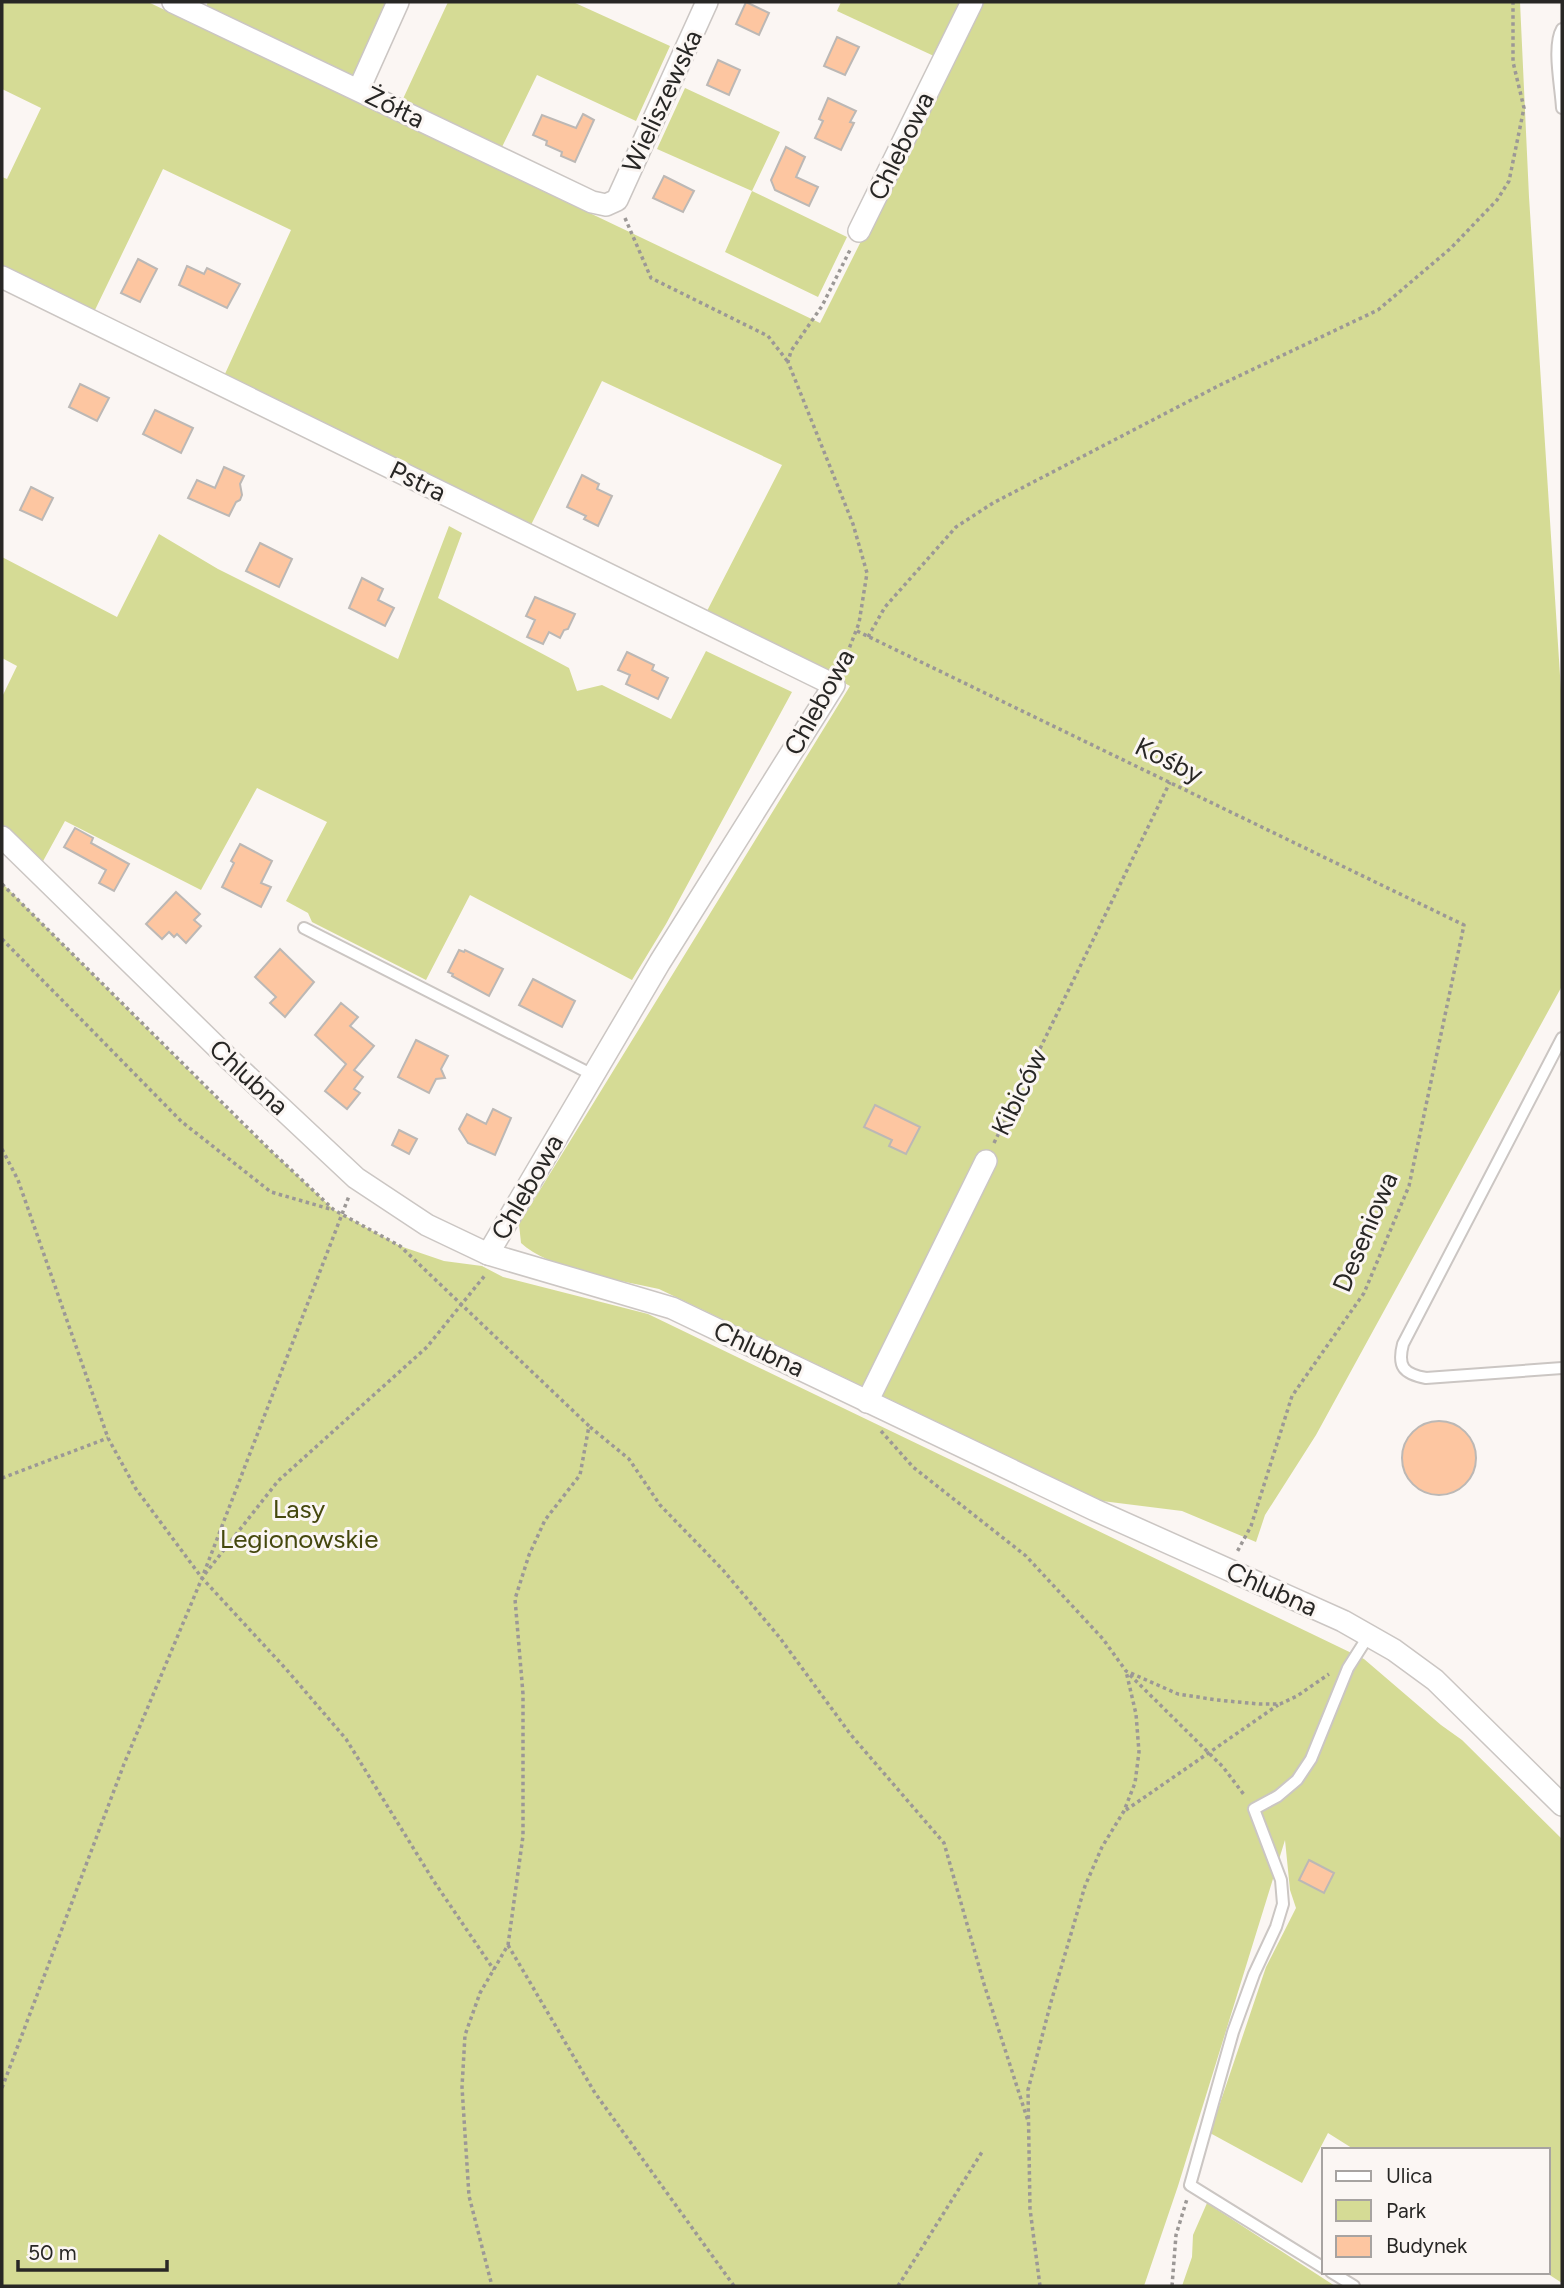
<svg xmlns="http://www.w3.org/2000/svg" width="1564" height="2288" viewBox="0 0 1564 2288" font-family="Figtree,sans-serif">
  <rect width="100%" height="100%" fill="#fbf6f3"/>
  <g fill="#d5db95">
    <path d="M2 2H148L820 323 981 2H1520L1529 197 1562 706V986L1316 1435 1265 1515 1256 1542 1182 1511 1102 1501 659 1289C622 1281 548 1269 521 1243L519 1224 850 686 707 611 782 465 602 381 530 527 224 376 291 230 163 169 94 312 2 266V177L7 179 41 108 2 89Z"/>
    <path d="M208 2H388L353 77 206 6Z"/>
    <path d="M448 2H573L670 46 636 121 537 75 502 147 402 101Z"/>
    <path d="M841 2H963L936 57 837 11Z"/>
    <path d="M685 88 780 132 752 191 847 237 818 297 725 252 752 191 657 149Z"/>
    <path d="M449 526 462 533 438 598 569 668 577 691 602 685 671 719 706 651 792 692 666 924 632 980 470 895 426 980 312 922 308 913 286 901 327 822 257 788 201 890 65 821 42 863 2 824V697L17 666 2 658V557L117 617 159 534 218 569 398 659Z"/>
    <path d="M2 883 239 1121 334 1210 400 1246 444 1261 482 1266 503 1277 648 1314 1364 1659 1441 1725 1462 1740 1562 1839V2283L1545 2272H1548V2150H1355L1328 2133 1302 2183 1210 2133 1266 1967 1296 1908 1290 1890 1285 1840 1178 2186 1144 2286H2Z"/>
    <path d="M1207 2203 1335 2286H1182L1192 2257 1193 2235Z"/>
  </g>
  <g fill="#fdc6a1" stroke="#bcb8b5" stroke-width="2">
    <path d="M746 2 769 13 759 35 736 24Z"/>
    <path d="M837 37 859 47 845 75 824 66Z"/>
    <path d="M718 60 740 70 729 95 707 85Z"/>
    <path d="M828 98 856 111 850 122 854 123 841 150 815 138 823 121 819 119Z"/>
    <path d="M583 114 594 120 575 162 561 156 562 152 546 145 547 141 533 135 542 115 576 128Z"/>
    <path d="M786 147 805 157 796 177 818 187 809 206 775 190 771 180Z"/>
    <path d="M664 176 694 191 683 212 653 198Z"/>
    <path d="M138 259 157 269 140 302 121 293Z"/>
    <path d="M187 266 204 274 207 268 240 284 227 308 179 285Z"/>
    <path d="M80 384 109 398 97 421 69 407Z"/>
    <path d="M155 410 193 428 181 453 143 434Z"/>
    <path d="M224 467 244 476 240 484 242 495 240 500 236 502 229 516 188 498 197 480 215 488Z"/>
    <path d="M582 475 599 484 597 489 612 496 598 526 584 519 586 516 567 507Z"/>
    <path d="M31 487 53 498 42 520 20 510Z"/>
    <path d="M260 543 292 559 279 587 246 571Z"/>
    <path d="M362 578 383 589 378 600 394 608 385 626 349 608Z"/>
    <path d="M535 597 575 614 568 629 564 630 560 638 549 632 543 644 527 637 535 620 526 616Z"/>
    <path d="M627 652 654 665 652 670 668 678 658 699 626 684 630 675 618 670Z"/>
    <path d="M75 828 93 838 91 843 129 864 114 891 99 883 106 870 64 847Z"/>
    <path d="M240 844 272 861 261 883 271 887 261 907 222 887 234 863 231 861Z"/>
    <path d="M176 892 200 914 194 920 201 926 186 943 177 934 174 937 169 932 162 939 146 924Z"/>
    <path d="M280 949 314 982 285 1017 270 1003 276 997 255 977Z"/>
    <path d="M459 950 464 952 465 950 503 969 489 996 452 976 453 974 448 972Z"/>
    <path d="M533 979 575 1001 562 1027 519 1005Z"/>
    <path d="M341 1003 358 1017 350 1026 374 1046 354 1070 363 1077 354 1089 360 1093 347 1109 325 1091 346 1064 315 1035Z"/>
    <path d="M416 1040 448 1056 441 1069 445 1078 436 1079 429 1093 398 1077Z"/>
    <path d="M875 1105 920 1127 906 1154 889 1146 892 1140 864 1127Z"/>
    <path d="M493 1109 511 1118 495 1155 468 1143 459 1129 467 1114 486 1124Z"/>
    <path d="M399 1130 417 1139 409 1154 392 1145Z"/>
    <circle cx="1439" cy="1458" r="37"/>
    <path d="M1309 1860 1334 1873 1324 1893 1299 1880Z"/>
  </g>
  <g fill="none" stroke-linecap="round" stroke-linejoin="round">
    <g stroke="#cbc6c3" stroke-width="14">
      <g id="service">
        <path d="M1562 29C1552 46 1561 87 1562 108"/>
        <path d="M304 928 593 1075"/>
        <path d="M1562 1038 1403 1344C1397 1367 1404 1374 1426 1378L1562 1368"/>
        <path d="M1324 2268 1190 2185 1233 2032 1254 1974 1276 1927 1283 1904 1281 1880 1254 1809 1278 1796 1297 1780 1311 1759 1348 1668 1369 1635"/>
        <path d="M1331 2272 1354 2286"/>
      </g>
    </g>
    <g stroke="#cbc6c3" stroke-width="24">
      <g id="minor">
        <path d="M173 2 592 202 606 205 617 200 707 2"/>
        <path d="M359 89 398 2"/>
        <path d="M859 231 972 2"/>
        <path d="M2 277 834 685 660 962 488 1254"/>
        <path d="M2 837 229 1059 356 1178 427 1225 488 1254 672 1308 1095 1510 1343 1621 1394 1650 1435 1680 1562 1805"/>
        <path d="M867 1402 986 1161"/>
      </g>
    </g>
    <g stroke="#9c9896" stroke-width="3.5" stroke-dasharray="3.5 3.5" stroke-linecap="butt">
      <path d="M625 218 651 278 768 336 788 362"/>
      <path d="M857 631 1464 925 1409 1186 1364 1293 1292 1396 1251 1526 1237 1552"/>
      <path d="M868 637 885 607 956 527 993 503 1220 385 1378 310 1451 248 1497 200 1509 181 1524 108 1513 62V2"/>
      <path d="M842 667 859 623 867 573 853 524 788 362 791 351 822 306 851 248"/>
      <path d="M2 884 268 1148 334 1210 400 1246 589 1426 580 1475 545 1520 529 1555 515 1599 523 1694V1836L508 1945 480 1993 465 2035 462 2087 469 2196 492 2286"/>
      <path d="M2 939 182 1122 271 1192 330 1209"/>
      <path d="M994 1143 1170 782"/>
      <path d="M2 1149 18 1180 108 1438 136 1489 202 1578 286 1669 346 1739 433 1880 494 1970"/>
      <path d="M590 1427 629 1459 660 1505 723 1570 780 1638 851 1735 944 1843 984 1984 1028 2121"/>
      <path d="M881 1431 913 1467 1026 1556 1103 1639 1126 1671 1178 1694 1217 1700 1259 1704H1280L1297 1696 1329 1674"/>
      <path d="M2 1478 108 1438"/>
      <path d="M205 1574 278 1481 427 1347 486 1274"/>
      <path d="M1130 1675 1223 1767 1245 1796"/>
      <path d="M1126 1810 1278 1705"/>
      <path d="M508 1945 595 2093 734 2286"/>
      <path d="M2 2088 124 1764 202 1578 349 1196"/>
      <path d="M898 2286 982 2152"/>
      <path d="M1040 2286 1030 2209 1028 2090 1051 2002 1085 1886 1102 1847 1124 1811 1135 1783 1139 1752 1136 1714 1126 1671"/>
      <path d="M1172 2286 1176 2235 1187 2199"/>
    </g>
    <use href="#service" stroke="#fff" stroke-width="10"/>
    <use href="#minor" stroke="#fff" stroke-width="21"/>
  </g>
  <g text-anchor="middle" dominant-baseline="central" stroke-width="6" stroke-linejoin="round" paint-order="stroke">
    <g font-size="26" fill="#282725" stroke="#fbf6f3">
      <text transform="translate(662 101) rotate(-65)">Wieliszewska</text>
      <text transform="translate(395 107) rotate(26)">Żółta</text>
      <text transform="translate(901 146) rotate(-64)">Chlebowa</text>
      <text transform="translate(418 481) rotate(26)">Pstra</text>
      <text transform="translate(819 702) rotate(-61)">Chlebowa</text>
      <text transform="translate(1169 760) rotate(26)">Kośby</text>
      <text transform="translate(249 1077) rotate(43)">Chlubna</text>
      <text transform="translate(1019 1092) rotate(-64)">Kibiców</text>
      <text transform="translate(527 1187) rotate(-60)">Chlebowa</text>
      <text transform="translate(1365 1232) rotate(-67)">Deseniowa</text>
      <text transform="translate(759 1349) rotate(25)">Chlubna</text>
      <text transform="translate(1272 1589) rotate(24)">Chlubna</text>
    </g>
    <g font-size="26" fill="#45480e" stroke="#fbf6f3">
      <text x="299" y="1509">Lasy<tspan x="299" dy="30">Legionowskie</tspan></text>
    </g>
  </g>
  <rect width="1564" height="2288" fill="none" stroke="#282725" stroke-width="7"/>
  <rect x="1322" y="2148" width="228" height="126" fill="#fbf6f3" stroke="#a7a3a1" stroke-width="2"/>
  <rect x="1336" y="2171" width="35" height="10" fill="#ffffff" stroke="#a7a3a1" stroke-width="2"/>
  <text x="1386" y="2183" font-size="21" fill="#282725">Ulica</text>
  <rect x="1336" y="2200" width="35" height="21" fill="#d5db95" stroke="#a7a3a1" stroke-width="2"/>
  <text x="1386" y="2218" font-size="21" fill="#282725">Park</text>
  <rect x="1336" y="2236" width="35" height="21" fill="#fdc6a1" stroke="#a7a3a1" stroke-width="2"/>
  <text x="1386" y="2253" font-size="21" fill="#282725">Budynek</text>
  <path d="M18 2260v10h149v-10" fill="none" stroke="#282725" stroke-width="3.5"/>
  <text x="28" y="2260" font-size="21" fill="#282725" stroke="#fbf6f3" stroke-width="5" paint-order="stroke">50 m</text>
</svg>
